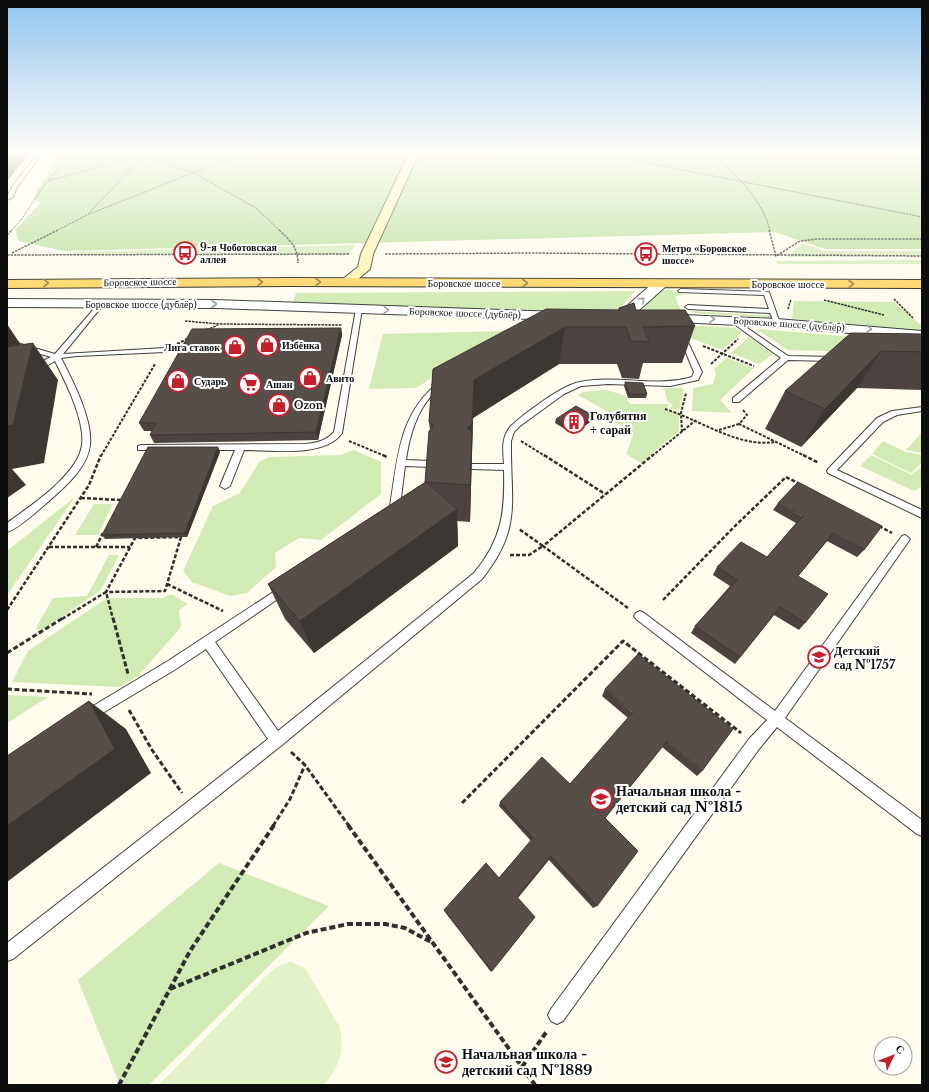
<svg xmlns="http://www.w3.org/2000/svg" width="929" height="1092" viewBox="0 0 929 1092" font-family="'Libre Baskerville',serif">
  <rect width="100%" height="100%" fill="#fffbed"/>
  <g fill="#d2ebb5">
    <path d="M802 243 824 251H922V256L788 257Z"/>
    <path d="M355 245 349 255H71L74 252Z"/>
    <path d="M922 260V264H778L776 261Z"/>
    <path d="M668 289 685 295 675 296 683 315 641 313 656 292Z"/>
    <path d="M635 291 615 314 293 302 296 293Z"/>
    <path d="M794 301 894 302 922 326V331L792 319Z"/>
    <path d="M693 311 774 316 773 318 693 313Z"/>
    <path d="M683 325 735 328 742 332 722 350 688 337Z"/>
    <path d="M760 329 922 343V354L788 350 759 331Z"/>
    <path d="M504 331 416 388 369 389 383 334Z"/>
    <path d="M749 337 773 354 759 364 731 353Z"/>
    <path d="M727 358 754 368 720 400 732 413 692 411 693 388 713 384 716 373 714 369Z"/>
    <path d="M664 388H684L679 411 670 408 673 405 667 401Z"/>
    <path d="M608 390 625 396 630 404H670L665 410 679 413V431L641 463 626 454 634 433 607 418 612 414 578 395 583 392Z"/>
    <path d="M922 432V453L906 450Z"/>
    <path d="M883 441 906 452 922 455V463L911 473 872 454Z"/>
    <path d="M354 450 381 462V494L321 540 299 538 275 553 276 567 247 593 230 596 192 582 183 571 213 506 240 493 259 462 269 457 340 455Z"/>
    <path d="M871 455 912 475 922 466V486L914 491 860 466Z"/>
    <path d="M75 497 7 595V551Z"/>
    <path d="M94 504H113L98 535H75Z"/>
    <path d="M109 555H119L101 590 39 632 36 628 53 598 87 596Z"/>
    <path d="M171 594 188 604 179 610 181 627 137 677 119 687 12 682 28 651 107 598H163Z"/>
    <path d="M7 695 48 697 7 723Z"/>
    <path d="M219 863 329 906 149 1085H120L78 980Z"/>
  </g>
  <path fill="#b6dd94" d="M60 153H140L134 160 150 156 155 153H910L922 161V249H825L775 232 64 251 19 241 15 230 41 203 36 200 35 194Z"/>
  <path fill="#e4f2c7" d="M291 962 305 968 339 1026C346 1048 339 1068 324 1085H159L264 978C272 970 279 964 291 962Z"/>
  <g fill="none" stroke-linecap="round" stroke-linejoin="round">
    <g stroke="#404040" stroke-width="2">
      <g id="lane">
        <path d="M39 153H43L17 187 13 197 7 200C7 189 31 163 39 153Z"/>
        <path d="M681 289 769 292 780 323 775 324 770 313 688 309 685 307 688 305 769 309 764 295 679 292 678 291Z"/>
        <path d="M101 302 103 303V305L63 354 165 348 169 350 165 352 77 356 61 358C73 381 93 420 90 445 88 467 65 487 49 501 38 510 20 528 7 532V523C30 506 78 475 82 445 85 420 66 383 55 361L37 371H31V367L51 357 7 344V340L55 354 99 303Z"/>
        <path d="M359 307 362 309 342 433C325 458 271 450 244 450L230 486 225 489 220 486 235 450H138V446L141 445 305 444C316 443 326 441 334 432L356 309Z"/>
        <path d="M730 319H734L788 356 834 357 838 359 834 361 788 360 739 402H733V398L781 358 730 321Z"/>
        <path d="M680 335 685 336 702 372 698 380 670 386 608 384 581 386 564 394 520 426 514 432 511 441C510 501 523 528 482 579L282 745 13 959 7 961V943L268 739 206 649 176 669 91 720 87 722 83 720 81 716 83 712 168 661 284 585 288 586 289 589 288 592 215 642 278 731 474 573C502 539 505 513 504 470L472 469 468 466 469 464H504C503 450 501 437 511 426 525 413 562 385 580 382 617 374 656 388 692 377L694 372 679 336Z"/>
        <path d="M439 382H445L446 384C442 389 436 392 431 396 416 413 409 438 406 460L431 461 435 464 431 467 405 466 400 506 394 515H388L386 513 390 506C398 458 398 415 439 382Z"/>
        <path d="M922 407V411L897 415 883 422 837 470 922 510V518L828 473 827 471 828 469 877 418 892 411Z"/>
        <path d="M905 535 910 539 908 542 785 718 922 820V836L917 834 777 727 759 749 563 1021 557 1024 551 1021 548 1015 551 1009 749 739 767 720 636 619 634 616 636 613 640 611 644 613 775 711 902 536Z"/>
      </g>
    </g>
    <g stroke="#404040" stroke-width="2">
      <g id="street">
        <path d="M660 280 666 284 665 287 628 320H618L616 317 618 314 655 281Z"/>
        <path d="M7 299 216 300 562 312 567 313 569 316 567 319 562 320 216 308 7 307Z"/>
        <path d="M661 314 777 319 922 331V339L777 327 656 321 654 318 656 315Z"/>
      </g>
    </g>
    <g stroke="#2f2f2f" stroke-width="2">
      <path id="secondary" d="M409 153H419L373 254 370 269 351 285H341L339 282 358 267 361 254Z"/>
    </g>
    <g stroke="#1e1e1e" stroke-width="2">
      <path id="primary" d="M289 278 922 280V288L289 286 7 288V280Z"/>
    </g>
    <g stroke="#2f2f2f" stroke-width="1" stroke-dasharray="2 1" stroke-linecap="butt">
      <path d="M597 153 922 217"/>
      <path d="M713 153C736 176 762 198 770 231"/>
      <path d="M912 153 922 159"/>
      <path d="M917 153 922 154"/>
      <path d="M142 156 194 173 256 208 280 231"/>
      <path d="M48 181 70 153"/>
      <path d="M89 213 146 153"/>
      <path d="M11 231 21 220 47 181 154 153"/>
      <path d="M56 231 87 215 243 153"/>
    </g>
    <g stroke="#2f2f2f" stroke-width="1.5" stroke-dasharray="2.5 1" stroke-linecap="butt">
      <path d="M279 230C290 240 298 248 298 263"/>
      <path d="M769 230 776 256 800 241 818 239H922"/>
      <path d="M7 235 12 230"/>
      <path d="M12 253 58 230"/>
      <path d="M385 254 529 253 922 256"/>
      <path d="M7 255 350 254"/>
      <path d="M894 299 913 318"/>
      <path d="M824 300 884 315"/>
      <path d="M788 309 791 299"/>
      <path d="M185 321 219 324 342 325"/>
      <path d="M207 330 218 325"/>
    </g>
    <g stroke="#2f2f2f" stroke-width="2" stroke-dasharray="3 1.5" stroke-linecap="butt">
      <path d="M206 330 209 329"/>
      <path d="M177 344 187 339"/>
      <path d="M703 346 754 366"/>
      <path d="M711 364 738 339"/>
      <path d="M665 409C698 419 739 448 774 442"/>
      <path d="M743 410 747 415 739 424 805 456"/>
      <path d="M719 430 739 424"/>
      <path d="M682 432 681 413 686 393"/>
      <path d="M349 441 385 456"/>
      <path d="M521 441 545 456"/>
      <path d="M101 456 155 364"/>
      <path d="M652 456 696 420"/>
    </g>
    <g stroke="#2f2f2f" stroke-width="2.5" stroke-dasharray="4 2" stroke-linecap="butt">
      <path d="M383 455 387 457"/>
      <path d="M544 455 605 494"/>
      <path d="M803 455 819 463"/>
      <path d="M81 498 121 500 120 502"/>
      <path d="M879 526 892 533"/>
      <path d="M181 537 165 591 106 592 135 538Z"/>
      <path d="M49 547H130"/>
      <path d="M96 547 103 533"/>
      <path d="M510 555H529L543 546 519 529"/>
      <path d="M167 584 223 611"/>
      <path d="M663 600 734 527 786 477 798 483"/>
      <path d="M628 608 543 546 653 455"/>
      <path d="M7 610 89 485 101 455"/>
      <path d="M62 619 106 592 113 619"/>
    </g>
    <g stroke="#2f2f2f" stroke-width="3" stroke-dasharray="5 2.5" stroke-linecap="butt">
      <path d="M113 618 128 674"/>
      <path d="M7 653 63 618"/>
      <path d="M7 689 92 694"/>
      <path d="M129 710 152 750 182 793"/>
      <path d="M291 752 305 765 349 826"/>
      <path d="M462 803 623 641 741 733"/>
      <path d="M273 826 290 799 305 765"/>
    </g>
    <g stroke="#2f2f2f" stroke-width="4" stroke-dasharray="6 3" stroke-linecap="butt">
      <path d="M348 825 535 1085"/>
      <path d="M170 989 306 933 348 924H385L405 928 433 943"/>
      <path d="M522 1067 547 1031"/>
      <path d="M119 1085 190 951 274 825"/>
    </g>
    <use href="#lane" fill="#fff" fill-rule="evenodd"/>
    <use href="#street" fill="#fff" fill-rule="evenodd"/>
    <use href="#secondary" fill="#fff4a8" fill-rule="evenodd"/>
    <use href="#primary" fill="#ffd45e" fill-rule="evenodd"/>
  </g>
  <g fill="#4a433f">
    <path d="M619 308 636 310 695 326 682 363H643L639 379 622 378 617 364H559L473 418 470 522 457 521 458 546 314 653 285 619 268 584 425 482 430 430 429 422 433 369 618 310Z"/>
    <path d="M341 328 342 335 318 440 154 443 150 435 152 431H144L139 423Z"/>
    <path d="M851 333 922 334V390L857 388 801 447 765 429 785 391Z"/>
    <path d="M625 382 647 394 646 398H628L624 386Z"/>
    <path d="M594 416 593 420 573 434 555 423 556 419Z"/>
    <path d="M218 447 220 452 187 537 105 539 102 535Z"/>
    <path d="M778 503 864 550 857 557 827 541 798 576 805 623 799 630 774 615 735 664 691 633 695 626 730 586 713 575 717 567 767 557 796 523 773 510Z"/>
    <path d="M605 689 702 771 697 776 662 747 605 818 597 906 593 908 549 860 518 898 492 971 491 972 445 912 444 910 499 878 531 841 499 806 500 802 570 784 628 718 602 696Z"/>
  </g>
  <g fill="#3c3733">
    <path d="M10 153H30L7 181V156Z"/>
    <path d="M7 324 29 357 33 343 58 380 44 463 12 469 26 485 7 498Z"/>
    <path d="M565 327 559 364 473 418 470 522V485L467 428 474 380Z"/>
    <path d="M341 328 342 335 318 440 316 432Z"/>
    <path d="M881 351 857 388 801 447 825 409Z"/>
    <path d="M594 416 593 420 573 434 574 430Z"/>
    <path d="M218 447 220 452 187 537 185 533Z"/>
    <path d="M457 509 458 546 314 653 300 621Z"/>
    <path d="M89 701 126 729 151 773 7 882V826Z"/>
  </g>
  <g fill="#564e49" stroke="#3c3733">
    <path d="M634 303 636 310H685L695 326 643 327 650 342 631 341 626 327H565L474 380 472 424 467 428 472 432 470 485 425 482 429 431 434 426 429 422 433 369 546 309 620 310 619 308Z"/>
    <path d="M341 328 316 432 150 435 156 423H139L192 329Z"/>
    <path d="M851 333 922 334V352L881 351 825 409 785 391Z"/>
    <path d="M33 343 13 425 7 426V347Z"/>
    <path d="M625 382 643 383 647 394H629Z"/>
    <path d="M576 406 594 416 574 430 556 419Z"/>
    <path d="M148 447H218L185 533 102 535Z"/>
    <path d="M426 482 457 509 300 621 268 584Z"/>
    <path d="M798 482 882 526 864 550 833 533 798 576 828 594 805 623 780 607 740 657 695 626 737 580 717 567 741 542 767 557 803 516 778 503Z"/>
    <path d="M638 654 733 729 702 771 667 741 605 818 638 851 597 906 551 856 517 897 535 917 492 971 444 910 486 863 499 878 533 838 500 802 542 757 570 784 633 712 605 689Z"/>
    <path d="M89 701 115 749 7 826V756Z"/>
  </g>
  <defs><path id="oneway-chevron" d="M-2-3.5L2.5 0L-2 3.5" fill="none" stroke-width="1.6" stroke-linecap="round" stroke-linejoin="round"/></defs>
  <g stroke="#927a3a">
    <use href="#oneway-chevron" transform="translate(260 282)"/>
    <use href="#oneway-chevron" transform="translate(318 282)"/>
    <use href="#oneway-chevron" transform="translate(46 283) rotate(-1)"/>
    <use href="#oneway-chevron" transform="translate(525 283)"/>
    <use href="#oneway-chevron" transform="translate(851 284)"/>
  </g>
  <g stroke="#9e9e9e">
    <use href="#oneway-chevron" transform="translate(642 300) rotate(-42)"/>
    <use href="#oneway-chevron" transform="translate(214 304)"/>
    <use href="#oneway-chevron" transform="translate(386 310) rotate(2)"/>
    <use href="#oneway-chevron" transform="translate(712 319) rotate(2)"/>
    <use href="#oneway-chevron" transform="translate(869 329) rotate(4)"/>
  </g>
  <linearGradient id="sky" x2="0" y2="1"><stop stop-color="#91c5ef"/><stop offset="0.5" stop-color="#fffdf7"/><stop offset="1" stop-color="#fffdf7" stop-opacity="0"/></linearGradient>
  <rect width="929" height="306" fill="url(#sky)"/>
  <defs>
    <g id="bus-ring" transform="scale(1.15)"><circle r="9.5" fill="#fff" stroke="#c41f2a" stroke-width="1.5"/><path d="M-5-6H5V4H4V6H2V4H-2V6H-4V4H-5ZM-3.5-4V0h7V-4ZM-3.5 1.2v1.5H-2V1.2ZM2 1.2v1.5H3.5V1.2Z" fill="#c41f2a"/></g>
    <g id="shop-ring" transform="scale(1.15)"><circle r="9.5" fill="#fff" stroke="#c41f2a" stroke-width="1.5"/><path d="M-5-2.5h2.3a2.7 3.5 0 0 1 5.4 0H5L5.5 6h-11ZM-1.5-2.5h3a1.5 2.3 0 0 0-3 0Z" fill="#c41f2a"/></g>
    <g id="supermarket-ring" transform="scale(1.15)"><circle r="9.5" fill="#fff" stroke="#c41f2a" stroke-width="1.5"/><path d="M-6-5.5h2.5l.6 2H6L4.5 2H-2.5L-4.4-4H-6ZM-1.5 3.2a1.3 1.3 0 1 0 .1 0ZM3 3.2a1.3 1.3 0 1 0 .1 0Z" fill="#c41f2a"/></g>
    <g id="building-ring" transform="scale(1.15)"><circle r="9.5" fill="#fff" stroke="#c41f2a" stroke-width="1.5"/><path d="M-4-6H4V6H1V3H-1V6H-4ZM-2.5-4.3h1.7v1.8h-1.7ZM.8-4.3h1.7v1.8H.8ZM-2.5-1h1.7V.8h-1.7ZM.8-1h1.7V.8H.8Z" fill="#c41f2a"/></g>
    <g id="school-ring" transform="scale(1.15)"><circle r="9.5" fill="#fff" stroke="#c41f2a" stroke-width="1.5"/><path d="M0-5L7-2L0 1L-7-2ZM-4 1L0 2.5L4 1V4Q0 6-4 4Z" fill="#c41f2a"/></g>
  </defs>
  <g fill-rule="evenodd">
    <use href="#bus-ring" x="185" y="253"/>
    <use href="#bus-ring" x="646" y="254"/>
    <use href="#shop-ring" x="267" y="345"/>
    <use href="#shop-ring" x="235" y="347"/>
    <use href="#shop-ring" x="310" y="378"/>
    <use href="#shop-ring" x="178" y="381"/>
    <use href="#supermarket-ring" x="250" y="384"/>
    <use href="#shop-ring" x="279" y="405"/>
    <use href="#building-ring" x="574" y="422"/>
    <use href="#school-ring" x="819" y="657"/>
    <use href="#school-ring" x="601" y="799"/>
    <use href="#school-ring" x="446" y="1062"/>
  </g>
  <g text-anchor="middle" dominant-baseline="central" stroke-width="4" stroke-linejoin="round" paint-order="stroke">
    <g font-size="10" font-weight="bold" fill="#0d0d0d" stroke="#fff" text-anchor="start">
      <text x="200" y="247">9-я Чоботовская<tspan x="200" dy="12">аллея</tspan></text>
      <text x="662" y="248">Метро «Боровское<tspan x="662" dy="12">шоссе»</tspan></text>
      <text x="282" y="345">Избёнка</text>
      <text x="220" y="347" text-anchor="end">Лига ставок</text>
      <text x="326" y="378">Авито</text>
      <text x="194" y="381">Сударь</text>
      <text x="266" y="384">Ашан</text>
      <text x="294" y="405">Ozon</text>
    </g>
    <g font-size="10" fill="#0d0d0d" stroke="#fff">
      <text transform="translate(140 282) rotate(-1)">Боровское шоссе</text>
      <text x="464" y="283">Боровское шоссе</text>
      <text x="788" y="284">Боровское шоссе</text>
      <text x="141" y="304">Боровское шоссе (дублёр)</text>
      <text transform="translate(465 313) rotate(2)">Боровское шоссе (дублёр)</text>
      <text transform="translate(789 324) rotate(4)">Боровское шоссе (дублёр)</text>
    </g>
    <g font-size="12" font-weight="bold" fill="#0d0d0d" stroke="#fff" text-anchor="start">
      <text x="590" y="415">Голубятня<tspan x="590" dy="14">+ сарай</tspan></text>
      <text x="834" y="650">Детский<tspan x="834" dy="14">сад №1757</tspan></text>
    </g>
    <g font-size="14" font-weight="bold" fill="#0d0d0d" stroke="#fff" text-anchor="start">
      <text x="616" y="791">Начальная школа -<tspan x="616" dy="16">детский сад №1815</tspan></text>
      <text x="462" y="1054">Начальная школа -<tspan x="462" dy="16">детский сад №1889</tspan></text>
    </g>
  </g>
  <rect width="929" height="1092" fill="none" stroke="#0d0d0d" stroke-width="16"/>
  <g transform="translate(893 1056) rotate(47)"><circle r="19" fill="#ffffff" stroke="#9e9e9e"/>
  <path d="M0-3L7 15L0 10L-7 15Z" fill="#c41f2a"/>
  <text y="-6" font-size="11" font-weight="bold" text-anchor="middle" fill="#0d0d0d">С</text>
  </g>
</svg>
